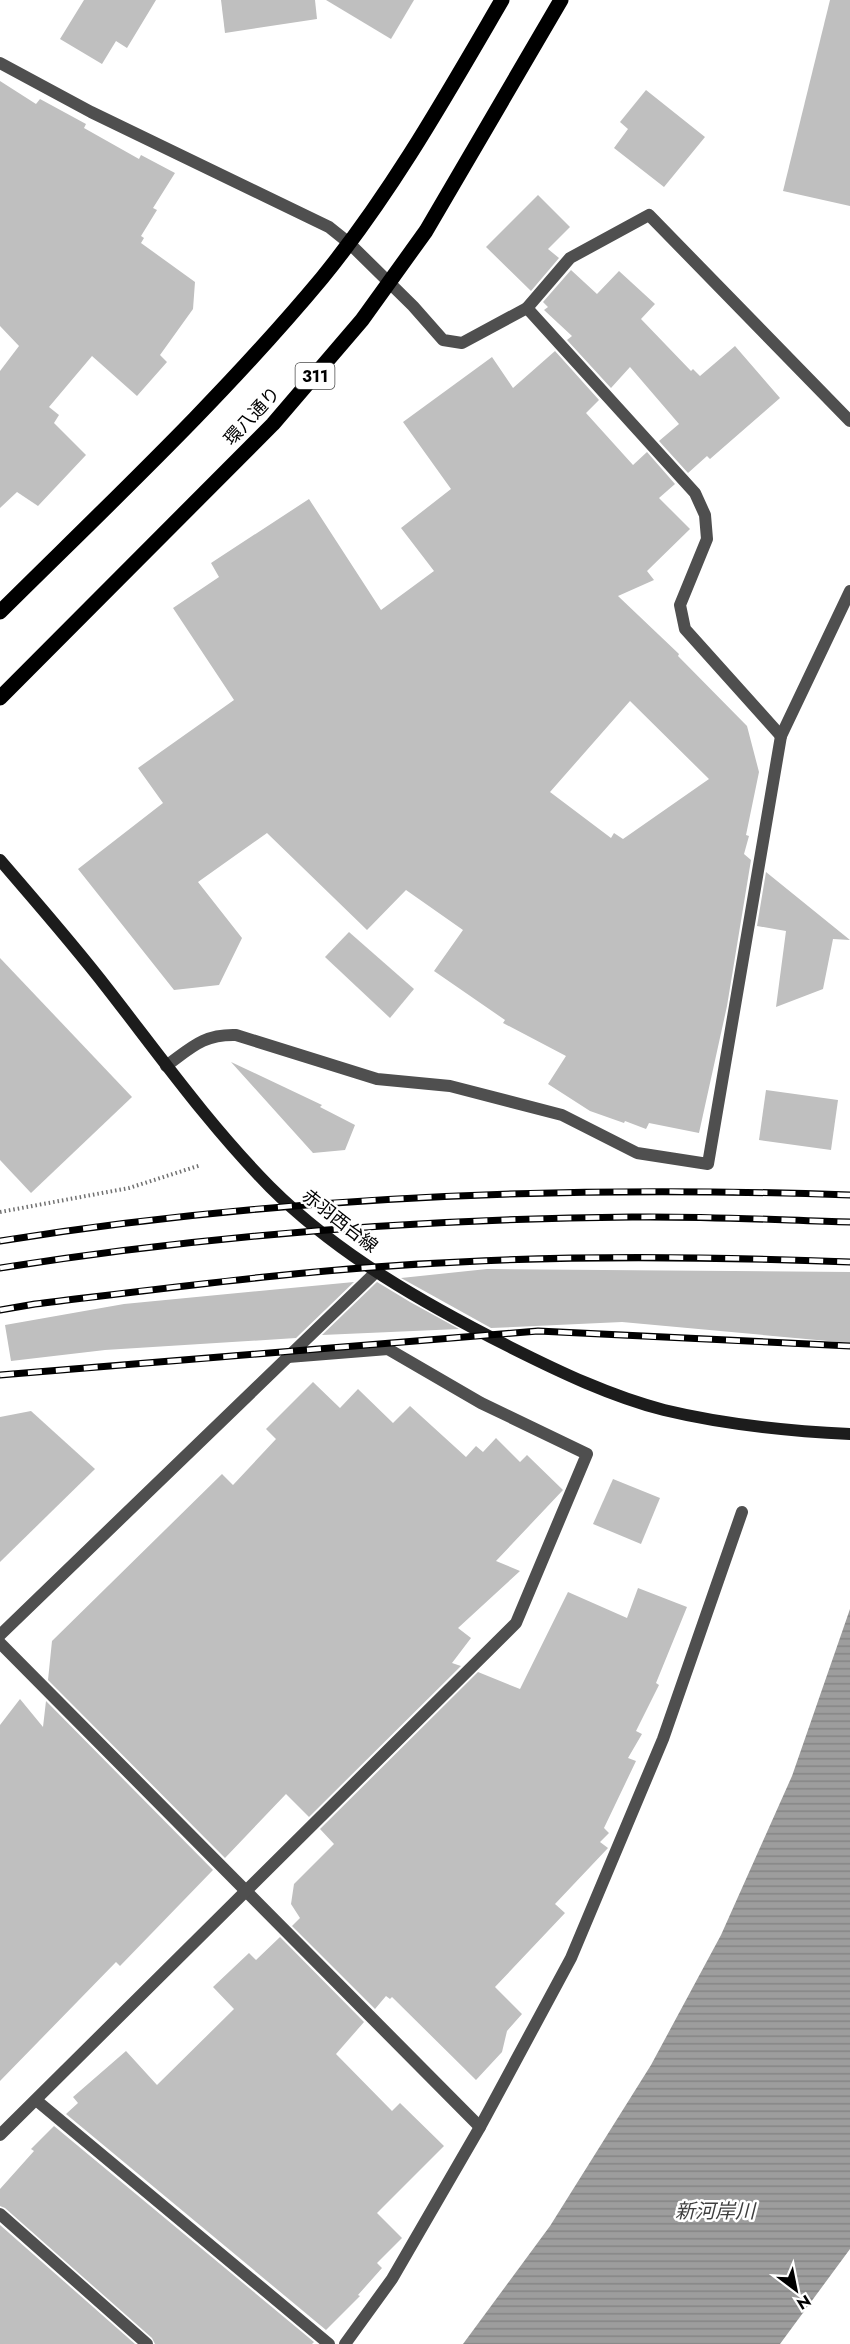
<svg xmlns="http://www.w3.org/2000/svg" width="850" height="2344" viewBox="0 0 850 2344" font-family="Jost,'Noto Sans JP',sans-serif">
  <defs>
    <pattern id="water-rules" width="6" height="5" patternUnits="userSpaceOnUse" patternTransform="scale(1.5)"><rect width="6" height="5" fill="#9d9d9d"/><path d="M0 2.5h6" fill="none" stroke="#858585"/></pattern>
  </defs>
  <rect width="100%" height="100%" fill="#fff"/>
  <path fill="url(#water-rules)" d="M850 1609V2249L780 2344H463L550 2226 651 2065 721 1935 792 1776Z"/>
  <g fill="#bfbfbf" fill-rule="evenodd">
    <path d="M84 0H156L127 48 116 41 102 64 60 39Z"/>
    <path d="M221 0H315L317 19 225 33Z"/>
    <path d="M326 0H414L391 39Z"/>
    <path d="M830 0H850V206L783 191Z"/>
    <path d="M0 81 36 104 40 99 86 124 84 128 139 159 141 155 175 173 153 208 157 210 141 236 144 238 141 243 195 282 193 309 160 355 167 362 137 396 92 356 49 407 59 415 54 423 86 455 38 506 17 492 0 508V371L19 346 0 326Z"/>
    <path d="M646 90 705 137 664 187 614 148 628 129 620 122Z"/>
    <path d="M538 195 570 227 548 249 559 258 531 291 486 247Z"/>
    <path d="M571 270 597 294 619 271 655 304 641 319 691 371 693 369 700 376 735 346 780 398 710 459 707 456 688 473 659 441 679 424 630 367 611 388 567 340 572 336 544 310 548 307 543 302Z"/>
    <path d="M555 351 599 400 586 413 633 465 647 452 675 484 659 498 690 529 647 571 654 580 618 596 679 654 678 656 747 726 759 772 746 835 749 836 744 854 751 860 727 1006 699 1133 649 1123 646 1129 625 1121 624 1123 590 1111 548 1084 566 1056 503 1023 505 1020 434 971 463 930 406 890 367 930 267 833 198 882 242 938 219 985 174 990 78 869 163 803 138 768 234 700 173 608 219 577 211 563 309 499 381 610 434 571 401 528 451 489 403 422 492 357 513 388ZM630 701 709 779 623 839 614 833 611 838 550 792Z"/>
    <path d="M766 872 850 940 833 939 823 989 776 1007 786 931 757 926Z"/>
    <path d="M349 932 414 989 390 1018 325 957Z"/>
    <path d="M0 958 132 1097 31 1193 0 1160Z"/>
    <path d="M231 1062 322 1105 320 1107 355 1125 345 1150 313 1153Z"/>
    <path d="M766 1090 838 1100 831 1150 759 1140Z"/>
    <path d="M487 1269 850 1272V1343L622 1322 491 1328 401 1278Z"/>
    <path d="M354 1282 296 1338 105 1350 11 1361 5 1325 124 1304Z"/>
    <path d="M377 1282 410 1302 459 1329 322 1335Z"/>
    <path d="M313 1382 340 1408 358 1389 393 1423 410 1406 466 1457 476 1446 483 1452 496 1438 520 1462 527 1455 563 1490 496 1561 520 1571 458 1628 471 1638 452 1663 461 1666 309 1817 286 1794 225 1858 48 1680 52 1641 222 1474 233 1485 276 1439 266 1429Z"/>
    <path d="M31 1411 95 1469 0 1562V1417Z"/>
    <path d="M613 1479 660 1498 641 1544 593 1524Z"/>
    <path d="M638 1588 687 1607 656 1683 659 1685 636 1731 642 1734 628 1758 636 1761 604 1828 609 1833 600 1842 608 1848 555 1904 565 1913 495 1987 522 2014 507 2031 502 2052 476 2080 392 1997 390 1999 386 1996 375 2009 292 1926 300 1918 291 1904 294 1884 334 1844 320 1829 478 1672 520 1689 568 1592 627 1618Z"/>
    <path d="M20 1699 43 1727 46 1701 213 1870 120 1966 116 1962 0 2081V1725Z"/>
    <path d="M280 1937 364 2022 336 2054 392 2111 400 2103 444 2146 377 2213 402 2238 377 2263 382 2268 358 2295 360 2296 326 2330 66 2114 78 2103 73 2097 126 2051 157 2085 234 2009 213 1987 249 1953 256 1960Z"/>
    <path d="M54 2126 314 2342 312 2344H155L152 2338 5 2208 0 2206V2189L34 2151 31 2149Z"/>
    <path d="M0 2225 135 2344H0Z"/>
  </g>
  <g fill="none" stroke-linecap="round" stroke-linejoin="round">
    <path stroke="#717171" stroke-width="4" stroke-dasharray="1.5 3" stroke-linecap="butt" d="M0 1212 129 1188 201 1165"/>
    <g stroke="#4f4f4f" stroke-width="12">
      <path d="M527 308 695 493 705 515 707 539 680 605 685 629 781 736"/>
      <path d="M36 2100 329 2344"/>
      <path d="M0 2214 147 2344"/>
    </g>
    <g stroke="#4f4f4f" stroke-width="12">
      <path d="M0 63 91 112 329 227 349 243 413 306 443 340 462 343 527 308 570 258 649 215 850 421"/>
      <path d="M166 1066C191 1048 203 1034 236 1035L377 1079 450 1086 562 1115 637 1153 708 1164 781 736 850 591"/>
      <path d="M0 1643 480 2127"/>
      <path d="M0 2135 516 1623 587 1454 481 1403 388 1349 288 1357"/>
      <path d="M345 2344 392 2279 480 2127 571 1958 663 1739 742 1512"/>
    </g>
    <path stroke="#4f4f4f" stroke-width="12" d="M0 1635 376 1272"/>
    <path stroke="#1c1c1c" stroke-width="12" d="M0 860C36 902 73 944 107 988 160 1056 209 1125 270 1187 338 1255 425 1304 510 1347 560 1372 610 1396 664 1410 726 1425 787 1431 850 1434"/>
    <g stroke="#000" stroke-width="15">
      <path d="M0 612C110 503 223 397 322 278 392 192 446 96 502 0"/>
      <path d="M0 698 273 424 362 320 426 231 561 0"/>
    </g>
    <g stroke="#000" stroke-width="7">
      <g id="rail">
        <path d="M0 1241C281 1196 566 1185 850 1195"/>
        <path d="M0 1268C209 1235 421 1219 632 1217 705 1216 778 1220 850 1222"/>
        <path d="M0 1310 35 1304C176 1287 317 1268 460 1262 590 1255 720 1257 850 1262"/>
        <path d="M0 1375 538 1331 850 1346"/>
      </g>
    </g>
    <use href="#rail" stroke="#fff" stroke-width="4.5" stroke-dasharray="14" stroke-linecap="butt"/>
  </g>
  <g text-anchor="middle" dominant-baseline="central" stroke-width="5" stroke-linejoin="round" paint-order="stroke">
    <rect fill="#fff" stroke="#4c4c4c" stroke-width="1.5" x="295.5" y="363" width="39" height="26" rx="4.5"/>
    <g font-size="16" font-weight="bold" fill="#000">
      <text x="315" y="376">311</text>
    </g>
    <g font-size="18" fill="#000" stroke="#fff">
      <text transform="translate(252 416) rotate(-47)">環八通り</text>
      <text transform="translate(340 1221) rotate(38)">赤羽西台線</text>
    </g>
    <g font-size="20" font-style="italic" fill="#3e3e3e" stroke="#fff">
      <text x="715" y="2211">新河岸川</text>
    </g>
  </g>
  <g transform="translate(796 2290) rotate(148)" stroke="#ffffff" stroke-width="4.5" paint-order="stroke">
  <path d="M0-4.5L10 22L0 15L-10 22Z" fill="#000000"/>
  <text y="-9" font-size="16" font-weight="bold" text-anchor="middle" fill="#000000">N</text>
  </g>
</svg>
